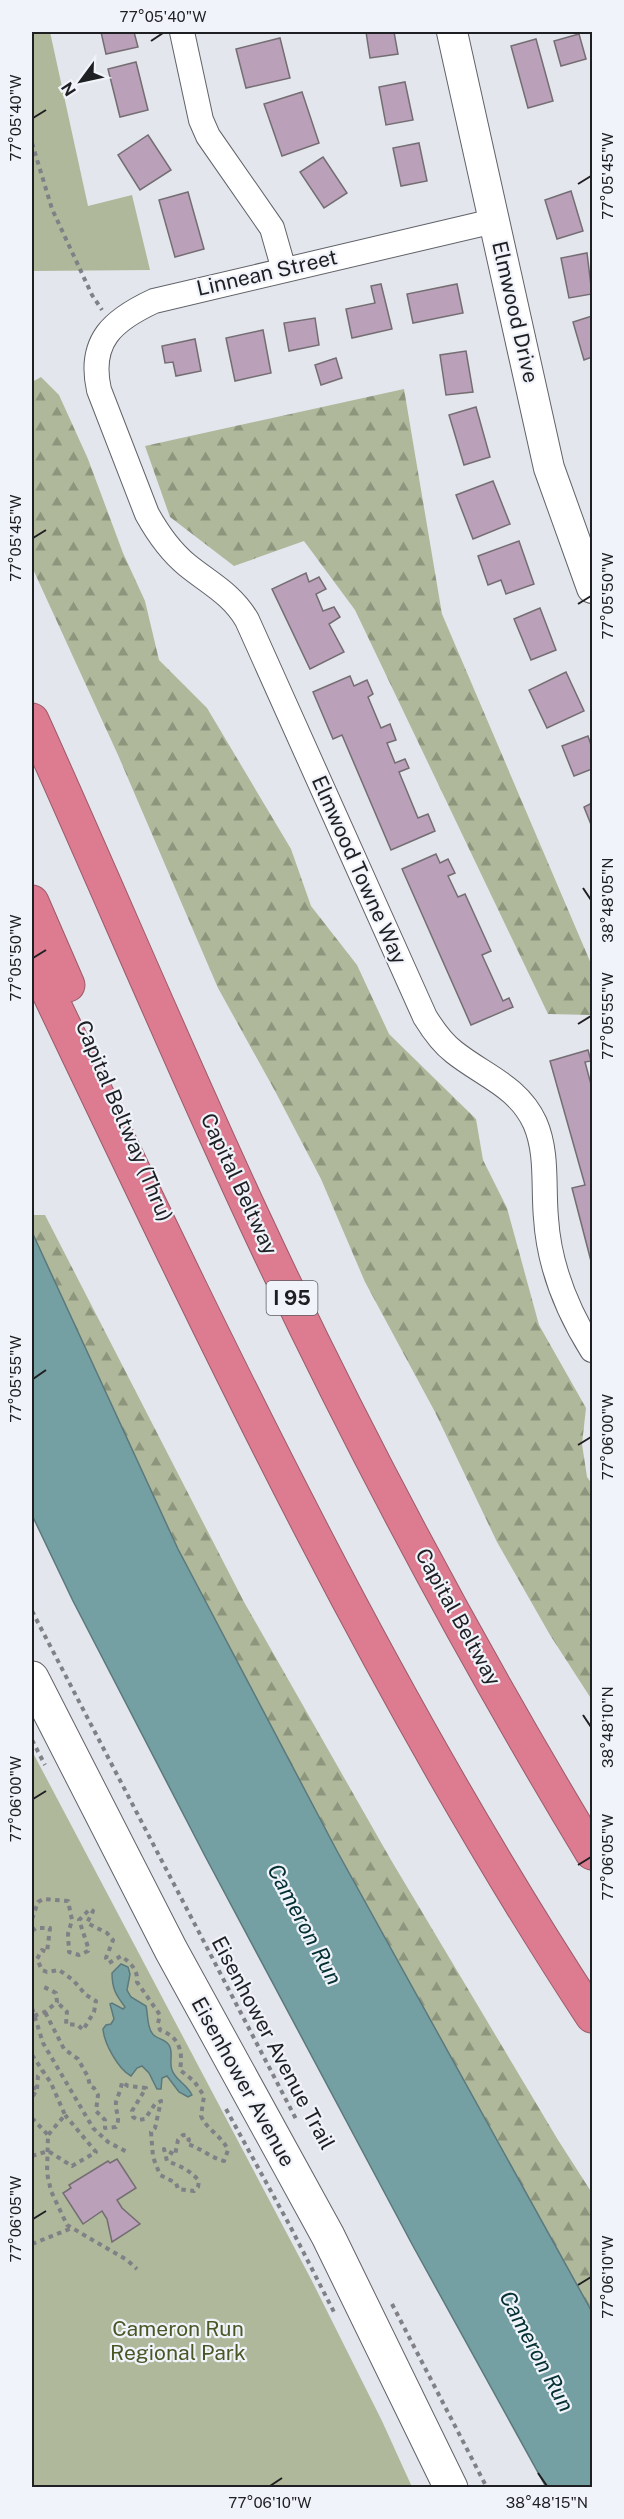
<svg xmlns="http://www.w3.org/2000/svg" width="624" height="2519" font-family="'Public Sans',sans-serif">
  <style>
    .forest { fill: url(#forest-firs) }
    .park { fill: #afb89a }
    .water { fill: #75a0a3; stroke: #5b797c; stroke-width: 1.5 }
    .building { fill: #baa0b9; stroke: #746e73; stroke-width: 1.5 }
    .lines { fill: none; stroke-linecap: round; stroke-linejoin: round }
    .minor-casing { stroke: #616369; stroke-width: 26 }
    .tertiary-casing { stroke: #616369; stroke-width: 32 }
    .secondary-casing { stroke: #616369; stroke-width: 35 }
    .motorway-casing { stroke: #9a5b6a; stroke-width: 35 }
    .path { stroke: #7f8186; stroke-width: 4; stroke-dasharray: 4.5 4.5; stroke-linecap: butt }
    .minor { stroke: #fff; stroke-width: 24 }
    .tertiary { stroke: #fff; stroke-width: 30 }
    .secondary { stroke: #fff; stroke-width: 33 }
    .motorway { stroke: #dd7b91; stroke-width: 33 }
    .ticks { fill: none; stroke: #1e1f22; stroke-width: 2 }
    .labels { text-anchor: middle; stroke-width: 4.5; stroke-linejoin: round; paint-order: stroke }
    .shield { fill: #f0f3fa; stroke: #5d5f63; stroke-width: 1.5 }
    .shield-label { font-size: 20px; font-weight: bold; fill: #1e1f22 }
    .street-label { font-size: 21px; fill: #1e1f22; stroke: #f0f3fa }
    .park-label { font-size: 21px; fill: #4a5725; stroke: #f0f3fa }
    .water-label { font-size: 22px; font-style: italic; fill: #043033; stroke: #f0f3fa }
    .neatline { fill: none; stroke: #1e1f22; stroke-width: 2 }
    .ticks-label { font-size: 15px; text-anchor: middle; fill: #1e1f22 }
  </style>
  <defs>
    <pattern id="forest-firs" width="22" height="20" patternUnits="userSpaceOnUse" patternTransform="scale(1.5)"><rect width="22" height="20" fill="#afb89a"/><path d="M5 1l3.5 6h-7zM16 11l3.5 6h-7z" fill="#8e957d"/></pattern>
  </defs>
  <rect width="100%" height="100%" fill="#e3e6ed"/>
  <g class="forest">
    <polygon points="41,377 59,395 88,459 123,553 145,601 159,660 207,708 291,849 311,906 357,965 389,1034 476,1119 483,1160 507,1208 539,1325 586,1408 582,1444 587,1477 592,1484 592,1700 550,1635 497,1542 435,1412 365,1282 321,1179 275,1091 218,988 118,755 32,567 32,382"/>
    <polygon points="404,389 442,614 592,966 592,1015 548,1014 355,610 304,541 234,566 170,517 145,446"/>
    <polygon points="32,1215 45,1215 244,1602 391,1860 558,2140 592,2193 592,2312 337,1851 178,1549 32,1232"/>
  </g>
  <g class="park">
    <polygon points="32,32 50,32 88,206 132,195 150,270 32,271"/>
    <polygon points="32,1751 312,2281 382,2421 412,2487 32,2487"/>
  </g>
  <g class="water">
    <polygon points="32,1232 178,1549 337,1851 592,2312 592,2487 546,2487 413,2246 205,1856 73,1601 32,1515"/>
    <path d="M121 1964 128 1967 130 1974 127 1990 131 1997 146 2006C148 2014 147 2027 152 2033 156 2040 167 2038 170 2047 173 2054 169 2063 172 2070 175 2080 187 2084 192 2095L188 2097 179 2092 167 2076 162 2078 161 2089H157L149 2073 142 2066 137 2068 131 2076C118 2069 104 2043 103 2029L106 2025 111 2024 114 2019 110 2004 112 2003 123 2009 125 2007C116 1995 112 1989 112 1973Z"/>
  </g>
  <g class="building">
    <polygon points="101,32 134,32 138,47 106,54"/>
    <polygon points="366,32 394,32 398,54 370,58"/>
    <polygon points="579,34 586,59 561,66 554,41"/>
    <polygon points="280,38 290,78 246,88 236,49"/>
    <polygon points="536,39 553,101 528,108 511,46"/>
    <polygon points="136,62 148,110 120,117 108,69"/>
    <polygon points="405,82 413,120 386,125 379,87"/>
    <polygon points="302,92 319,143 282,156 264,104"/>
    <polygon points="148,135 171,170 140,190 118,155"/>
    <polygon points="419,143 427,181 401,186 393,148"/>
    <polygon points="323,157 347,193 324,208 300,172"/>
    <polygon points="571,191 583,231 557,239 545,200"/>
    <polygon points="188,192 204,249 175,257 159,200"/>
    <polygon points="587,253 592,294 569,298 561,258"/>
    <polygon points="381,284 392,329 352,338 346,309 375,303 371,286"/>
    <polygon points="457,284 463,313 413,323 407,294"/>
    <polygon points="592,316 592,357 584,360 573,322"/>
    <polygon points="315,318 319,345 289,351 284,323"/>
    <polygon points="263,330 271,373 235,381 226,338"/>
    <polygon points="195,339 201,371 176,376 173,362 165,363 162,346"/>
    <polygon points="466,351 473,392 446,395 440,355"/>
    <polygon points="336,358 342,378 321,385 315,365"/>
    <polygon points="476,407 490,457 464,465 449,415"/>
    <polygon points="493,481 510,524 473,539 456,495"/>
    <polygon points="519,541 534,584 506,594 501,580 488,585 478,556"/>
    <polygon points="306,573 309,582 319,577 326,589 316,594 323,611 334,607 340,617 329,624 344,652 310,669 272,589"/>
    <polygon points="540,608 556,650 531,660 514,619"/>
    <polygon points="566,672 584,711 547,728 529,690"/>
    <polygon points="350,676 354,686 367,680 373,694 368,697 381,728 390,724 396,740 387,743 395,763 405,759 409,768 399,772 418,818 428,814 435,831 391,850 342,735 333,739 313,692"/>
    <polygon points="588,736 592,748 592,769 574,776 562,746"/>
    <polygon points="592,803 592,827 584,807"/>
    <polygon points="436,854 440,863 448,859 455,873 448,876 458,897 465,894 491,951 482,955 503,1001 509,998 513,1007 471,1025 402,869"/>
    <polygon points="588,1050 591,1061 585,1062 592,1088 592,1265 572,1188 585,1185 550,1061"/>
    <polygon points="117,2159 136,2188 117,2200 122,2208 140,2224 112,2242 107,2219 102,2211 83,2224 63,2193 71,2188 69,2185 108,2161 110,2163"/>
  </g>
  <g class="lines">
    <g class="minor-casing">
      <g id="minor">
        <polyline points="182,32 201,120 208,136 272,228 284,270"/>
        <path d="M494 221 154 301C113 320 88 341 99 390L147 514C157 532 170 551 187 565 209 583 232 594 247 620L425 1017C433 1030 442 1043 454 1052 484 1076 518 1086 535 1123 548 1153 543 1187 546 1218 549 1266 567 1310 592 1350"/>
      </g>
    </g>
    <g class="tertiary-casing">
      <polyline id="tertiary" points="452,32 549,468 592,588"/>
    </g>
    <g class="secondary-casing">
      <polyline id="secondary" points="32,1678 171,1950 328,2236 451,2488"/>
    </g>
    <g class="motorway-casing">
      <g id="motorway">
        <path d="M32 720C107 886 177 1054 254 1219 355 1436 469 1649 592 1853"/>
        <polyline points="32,902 68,985"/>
        <path d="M32 958C204 1318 373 1682 592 2016"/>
      </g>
    </g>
    <g class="path">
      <polyline points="32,143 52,209 92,295 102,310"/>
      <polyline points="32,1611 296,2119"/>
      <polyline points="32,1740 45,1765"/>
      <path d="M32 1919 38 1902 43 1899 68 1901 72 1920 68 1934 69 1952 79 1955 88 1951V1947L79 1920 90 1909 93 1911 87 1923 107 1933 113 1940 106 1958 109 1963 121 1956C131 1963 138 1970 137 1982L160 2015 158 2023 160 2030C180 2037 183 2052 180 2070L194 2081 204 2096 201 2116C207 2130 222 2136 228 2150L224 2161C209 2157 201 2148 187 2144L189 2140 187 2135H183L178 2140 175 2155 164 2149 167 2161C180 2166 190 2170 199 2181L198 2187 194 2191 178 2189 176 2183 160 2175 153 2157 151 2132 155 2128 161 2101 155 2104 145 2119 138 2120 133 2117 132 2111 146 2088 128 2086 122 2082C121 2089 118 2096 116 2102 115 2112 121 2118 116 2127L105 2128V2120L96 2111 98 2095 94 2088 90 2086 88 2077 78 2059 64 2049 45 2012"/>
      <polyline points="32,1931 36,1928 50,1928 47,1952 42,1950 37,1959 42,1970 47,1972 59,1970 73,1980 86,1995 96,2001 94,2012 83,2030 78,2025 66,2024 67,2012 57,2002"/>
      <polyline points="32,2008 43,2043 93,2128 108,2142 129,2153"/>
      <polyline points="34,2016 45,2012 57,2002 56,1993 44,1987"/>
      <polyline points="32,2055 51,2083 65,2115 48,2135"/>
      <polyline points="32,2087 37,2089 32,2098"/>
      <polyline points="37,2089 38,2076 43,2071"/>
      <polyline points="226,2109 290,2226 335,2314"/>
      <polyline points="32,2118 48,2135 47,2173 51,2191 67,2225 127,2260 137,2269"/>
      <polyline points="32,2156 48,2151 72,2166 96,2152 65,2115"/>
      <polyline points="32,2244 72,2228"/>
      <polyline points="392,2304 487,2488"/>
    </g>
    <use href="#minor" class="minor"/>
    <use href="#tertiary" class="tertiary"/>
    <use href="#secondary" class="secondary"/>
    <use href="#motorway" class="motorway"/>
  </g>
  <path class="ticks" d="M151 41 163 33M33 118 46 110M578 184 591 176M33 538 46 530M578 604 591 596M583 888 591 900M33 958 46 950M578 1024 591 1016M33 1379 46 1370M578 1445 591 1437M583 1715 591 1727M33 1799 46 1791M578 1865 591 1857M33 2219 46 2211M578 2285 591 2277M538 2473 547 2486M270 2486 282 2478"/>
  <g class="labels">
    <rect class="shield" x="266.5" y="1281" width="51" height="34" rx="4.5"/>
    <g class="shield-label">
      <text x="292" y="1305">I 95</text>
    </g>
    <g class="street-label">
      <text transform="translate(267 273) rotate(-13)" y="7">Linnean Street</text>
      <text transform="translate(515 312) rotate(77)" y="7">Elmwood Drive</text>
      <text transform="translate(359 870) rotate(66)" y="7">Elmwood Towne Way</text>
      <text transform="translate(124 1121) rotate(67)" y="7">Capital Beltway (Thru)</text>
      <text transform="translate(239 1184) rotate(65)" y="7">Capital Beltway</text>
      <text transform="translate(458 1617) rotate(61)" y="7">Capital Beltway</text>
      <text transform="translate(273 2043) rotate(62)" y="7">Eisenhower Avenue Trail</text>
      <text transform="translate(243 2082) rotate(61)" y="7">Eisenhower Avenue</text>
    </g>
    <g class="park-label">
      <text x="178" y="2336">Cameron Run<tspan x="178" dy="24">Regional Park</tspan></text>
    </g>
    <g class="water-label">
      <text transform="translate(305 1924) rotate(62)" y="8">Cameron Run</text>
      <text transform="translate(537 2351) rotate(62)" y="8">Cameron Run</text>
    </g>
  </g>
  <rect width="624" height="2519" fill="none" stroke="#f0f3fa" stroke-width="66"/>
  <g transform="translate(81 81) rotate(237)" stroke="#f0f3fa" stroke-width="4.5" paint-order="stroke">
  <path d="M0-4.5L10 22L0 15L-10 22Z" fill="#1e1f22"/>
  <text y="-9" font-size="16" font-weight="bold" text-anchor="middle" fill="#1e1f22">N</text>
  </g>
  <rect x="33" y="33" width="558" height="2453" class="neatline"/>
  <g class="ticks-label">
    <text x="163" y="22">77°05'40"W</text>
    <text transform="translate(16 118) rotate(-90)" y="5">77°05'40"W</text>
    <text transform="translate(608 176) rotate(-90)" y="5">77°05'45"W</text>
    <text transform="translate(16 538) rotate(-90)" y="5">77°05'45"W</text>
    <text transform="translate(608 596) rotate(-90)" y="5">77°05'50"W</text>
    <text transform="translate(608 900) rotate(-90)" y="5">38°48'05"N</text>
    <text transform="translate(16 958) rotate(-90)" y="5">77°05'50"W</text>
    <text transform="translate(608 1016) rotate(-90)" y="5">77°05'55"W</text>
    <text transform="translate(16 1379) rotate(-90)" y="5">77°05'55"W</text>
    <text transform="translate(608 1437) rotate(-90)" y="5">77°06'00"W</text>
    <text transform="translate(608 1727) rotate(-90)" y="5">38°48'10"N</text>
    <text transform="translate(16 1799) rotate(-90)" y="5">77°06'00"W</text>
    <text transform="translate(608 1857) rotate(-90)" y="5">77°06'05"W</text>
    <text transform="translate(16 2219) rotate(-90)" y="5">77°06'05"W</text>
    <text transform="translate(608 2277) rotate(-90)" y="5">77°06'10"W</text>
    <text x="270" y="2508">77°06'10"W</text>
    <text x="547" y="2508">38°48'15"N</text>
  </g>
</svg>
